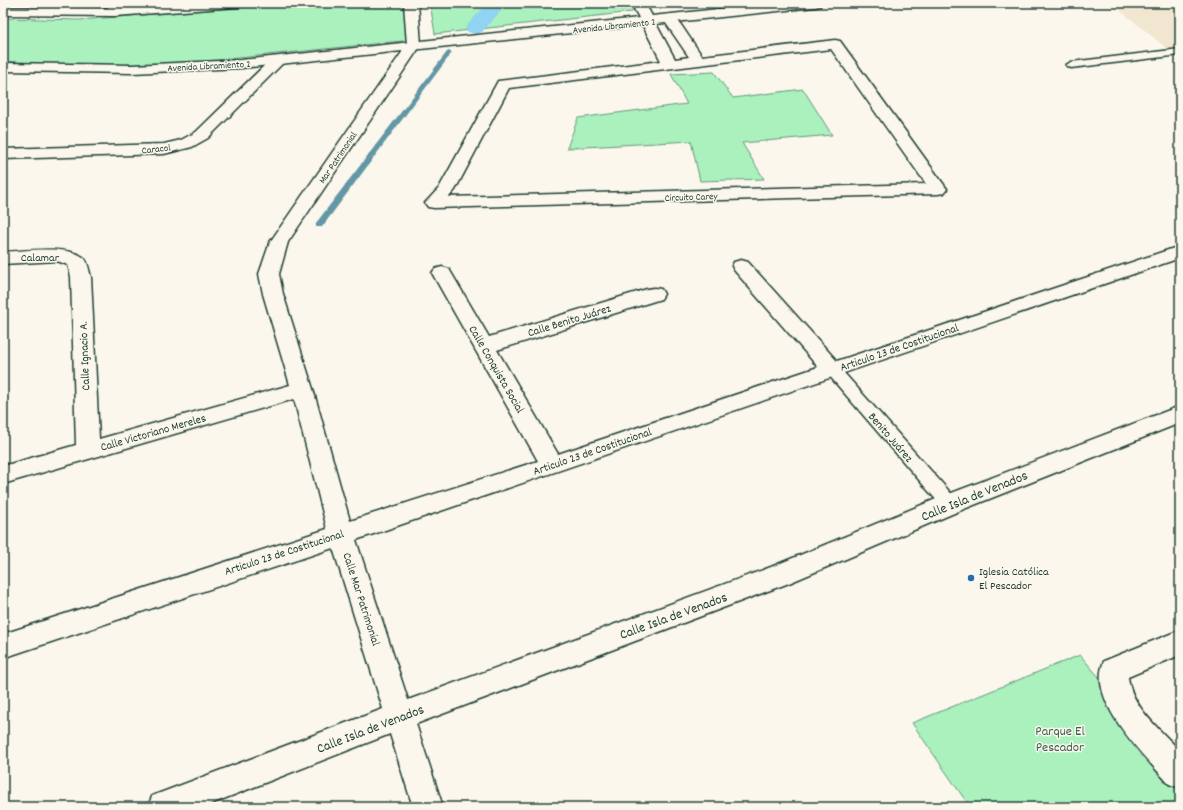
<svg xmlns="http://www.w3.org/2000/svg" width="1183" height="810" font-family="Dekko,sans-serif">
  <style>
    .built { fill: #f1e6d0 }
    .green { fill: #aaf1be; stroke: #649779 }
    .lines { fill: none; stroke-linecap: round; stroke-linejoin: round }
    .stream { fill: #6397a6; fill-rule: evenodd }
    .canal { fill: #90d3f2; fill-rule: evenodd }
    .lane-casing { stroke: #1f3d34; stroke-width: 3 }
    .street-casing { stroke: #1f3d34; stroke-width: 3 }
    .primary-casing { stroke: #1f3d34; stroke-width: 3 }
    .lane { fill: #fbf7ec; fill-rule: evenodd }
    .street { fill: #fbf7ec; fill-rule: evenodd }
    .primary { fill: #fbf7ec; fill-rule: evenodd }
    .poi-dot { fill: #1f6fb2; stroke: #fbf7ec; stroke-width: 1.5 }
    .labels { text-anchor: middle; stroke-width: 3; stroke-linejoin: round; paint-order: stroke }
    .far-street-label { font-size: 10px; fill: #1f3d34; stroke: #fbf7ec }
    .street-label { font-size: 12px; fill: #1f3d34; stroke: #fbf7ec }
    .poi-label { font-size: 12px; fill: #1f3d34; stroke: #fbf7ec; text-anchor: start }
    .near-street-label { font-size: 14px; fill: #1f3d34; stroke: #fbf7ec }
    .near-park-label { font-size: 14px; fill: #3b6150; stroke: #fbf7ec }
  </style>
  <rect width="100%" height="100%" fill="#fbf7ec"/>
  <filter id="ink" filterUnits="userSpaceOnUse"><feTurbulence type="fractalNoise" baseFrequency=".025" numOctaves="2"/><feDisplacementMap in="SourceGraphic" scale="8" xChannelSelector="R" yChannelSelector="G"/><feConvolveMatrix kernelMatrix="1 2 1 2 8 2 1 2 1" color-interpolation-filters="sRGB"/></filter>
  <g filter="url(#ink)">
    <polygon class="built" points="1111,3 1180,3 1180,59"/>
    <g class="green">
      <polygon points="294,3 407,3 411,40 190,63 60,66 3,61 3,18 79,20"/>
      <polygon points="430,3 636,3 641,11 435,34"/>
      <polygon points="660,3 718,3 663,8"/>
      <polygon points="714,72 733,98 803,89 832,135 742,143 764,179 700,181 691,141 567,148 578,118 687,104 671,74"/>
      <polygon points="1080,655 1180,771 1180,807 970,807 912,723"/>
    </g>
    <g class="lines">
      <polygon class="stream" points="449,51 452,53 451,54 322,227 316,227 316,223 447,52"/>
      <polygon class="canal" points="487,3 508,3 482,32 475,34 468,32 465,28"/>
      <g class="lane-casing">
        <g id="lane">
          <polygon points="1180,49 1180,55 1071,68 1066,65 1071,62"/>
          <polygon points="832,364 837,365 956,499 959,504 956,509 950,511 944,509 827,373 824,369 827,365"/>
        </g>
      </g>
      <g class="street-casing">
        <g id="street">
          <polygon points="107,3 121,3 122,12 120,15 110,15"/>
          <path d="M404 3H418L421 45 288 242 279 274 283 294 313 389 350 521 538 461 432 273 435 269 442 267 449 269 489 337 647 289 654 288 661 289 664 294 661 299 497 350 558 454 818 367 734 270 732 266 734 262 741 260 748 262 837 361 1180 246V258L356 540 408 700 771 567 941 497 1180 406V423L959 511 789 583 416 724 443 807H413L390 734 203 807H148L152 796 383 709 333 548 3 658V634L327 529 294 399 3 484V466L76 445 71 277 68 265 57 261 3 264V252C24 251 66 245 83 257 88 260 89 271 91 277L99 439 290 385 263 294 259 274 270 242 407 45Z"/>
          <path d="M670 15 675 16 702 56 835 40 840 41 947 189 944 193 938 194 434 208 428 207 425 203 439 188 498 81 661 61 641 22 643 19H653L655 22 675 59 689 57 663 19 665 16ZM831 49 926 184 449 197 455 190 509 88Z"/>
          <polygon points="277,57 282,58 284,61 282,64 208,138 192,147 164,154 3,159 3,149 164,144 181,140 196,132 272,58"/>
          <path d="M1180 630V655L1128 677C1131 707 1161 730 1180 751V788L1169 784C1145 756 1086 701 1104 661Z"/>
        </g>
      </g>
      <g class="primary-casing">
        <g id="primary">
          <polygon points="183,3 244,3 242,6 237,7 115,16 3,15 3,7 115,8"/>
          <polygon points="631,3 645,3 652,16 777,3 822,3 820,6 815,7 241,68 132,73 3,71 3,63 132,65 241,60 639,18"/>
        </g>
      </g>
      <use href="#lane" class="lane"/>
      <use href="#street" class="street"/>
      <use href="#primary" class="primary"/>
    </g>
  </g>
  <circle class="poi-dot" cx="971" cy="578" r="4"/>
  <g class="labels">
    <g class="far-street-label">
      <text transform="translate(614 25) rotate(-6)" y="4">Avenida Libramiento 2</text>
      <text transform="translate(209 65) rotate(-3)" y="4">Avenida Libramiento 2</text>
      <text transform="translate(156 148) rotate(-6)" y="4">Caracol</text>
      <text transform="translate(337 157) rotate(-56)" y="4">Mar Patrimonial</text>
      <text transform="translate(691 196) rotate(-2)" y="4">Circuito Carey</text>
    </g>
    <g class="street-label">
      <text x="40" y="261">Calamar</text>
      <text transform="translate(569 320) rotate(-17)" y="4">Calle Benito Juárez</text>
      <text transform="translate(899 347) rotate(-19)" y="4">Articulo 23 de Costitucional</text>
      <text transform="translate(84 356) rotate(-92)" y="4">Calle Ignacio A.</text>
      <text transform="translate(497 369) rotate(60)" y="4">Calle Conquista Social</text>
      <text transform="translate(153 432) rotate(-16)" y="4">Calle Victoriano Mereles</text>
      <text transform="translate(891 437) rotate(49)" y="4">Benito Juárez</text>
      <text transform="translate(592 451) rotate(-19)" y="4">Articulo 23 de Costitucional</text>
      <text transform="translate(284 552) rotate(-18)" y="4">Articulo 23 de Costitucional</text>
      <text transform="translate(362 599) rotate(72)" y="4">Calle Mar Patrimonial</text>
    </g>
    <g class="poi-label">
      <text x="979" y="575">Iglesia Católica<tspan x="979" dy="14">El Pescador</tspan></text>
    </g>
    <g class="near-street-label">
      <text transform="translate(974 495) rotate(-22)" y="5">Calle Isla de Venados</text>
      <text transform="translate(673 615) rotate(-20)" y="5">Calle Isla de Venados</text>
      <text transform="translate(370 728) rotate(-21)" y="5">Calle Isla de Venados</text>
    </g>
    <g class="near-park-label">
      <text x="1060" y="735">Parque El<tspan x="1060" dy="16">Pescador</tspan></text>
    </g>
  </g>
  <rect width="1183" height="810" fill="none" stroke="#fbf7ec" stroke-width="16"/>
  <rect x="8" y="8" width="1167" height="794" fill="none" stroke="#1f3d34" stroke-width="1.5" filter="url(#ink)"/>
</svg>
